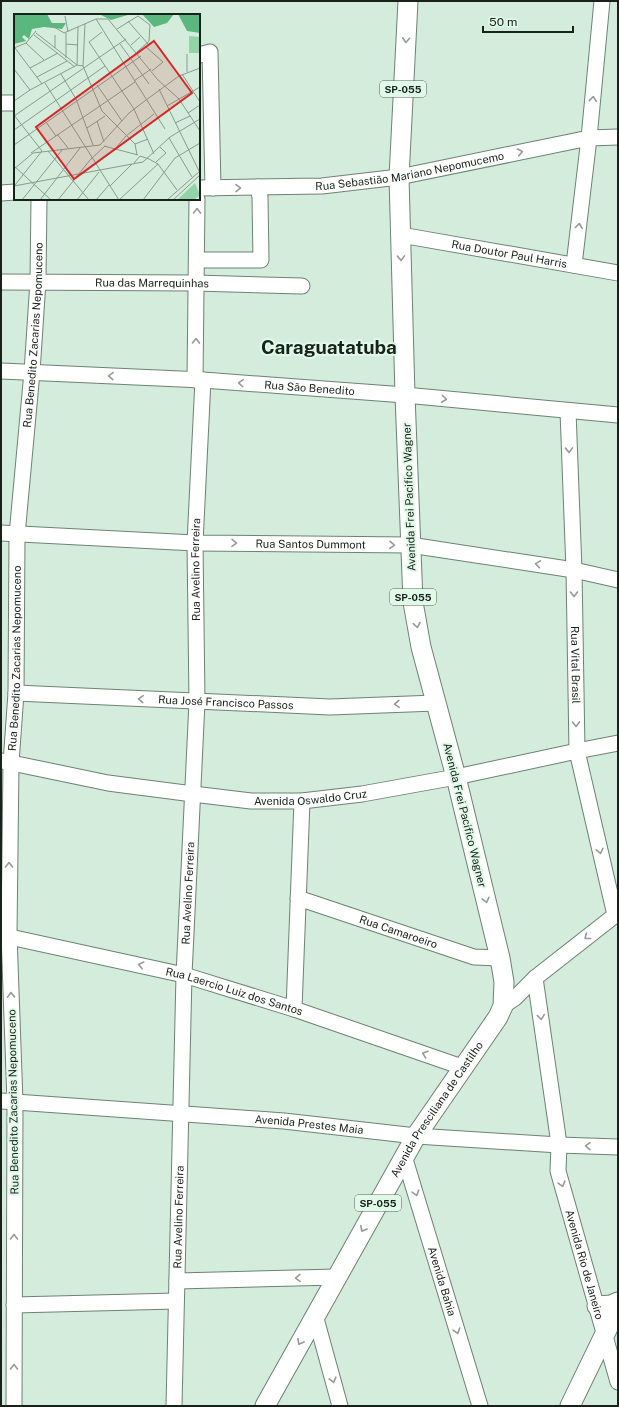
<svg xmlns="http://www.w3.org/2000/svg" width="619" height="1407" font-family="'Public Sans',sans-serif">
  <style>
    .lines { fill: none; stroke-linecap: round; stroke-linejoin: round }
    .minor-casing { stroke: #6d8273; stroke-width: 17 }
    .major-casing { stroke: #6d8273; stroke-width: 21 }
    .minor { stroke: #fff; stroke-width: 15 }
    .major { stroke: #fff; stroke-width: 19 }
    .oneway { stroke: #979b98 }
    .labels { text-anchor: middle; stroke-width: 4; stroke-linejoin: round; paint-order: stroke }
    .shield { fill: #e1fae8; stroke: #546258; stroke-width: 1 }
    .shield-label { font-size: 10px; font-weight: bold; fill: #18211a }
    .street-label { font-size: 11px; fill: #18211a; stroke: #e1fae8 }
    .town-label { font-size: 19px; font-weight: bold; fill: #18211a; stroke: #e1fae8 }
    .inset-road { fill: none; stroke: #899b8e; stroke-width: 1 }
    .view { fill: #d62828; fill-opacity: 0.15; stroke: #d62828; stroke-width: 2 }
    .inset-edge { fill: none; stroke: #18211a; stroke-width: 2 }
  </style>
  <rect width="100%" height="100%" fill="#d4ecdb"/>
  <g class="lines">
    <g class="minor-casing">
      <g id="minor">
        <polyline points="199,55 210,52 213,188"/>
        <polyline points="1,103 15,103"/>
        <path id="s1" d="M199 188 322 186 399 177 589 138 618 137"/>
        <polyline points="1,193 15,192"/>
        <path id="s2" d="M401 235 618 273"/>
        <polyline points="205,260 261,260 260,197 258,187"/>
        <polyline points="574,265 589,138 602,1"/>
        <path id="s3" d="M1 282 196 283 302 286"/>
        <path id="s4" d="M1 371 203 380 405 395 618 415"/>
        <polyline points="195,380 197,199"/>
        <path id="s5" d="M568 411 574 570 577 751 615 915"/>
        <path id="s6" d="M1 533 195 543 410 545 574 570 618 580"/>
        <path id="s7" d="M16 693 330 707 436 703"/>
        <path id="s8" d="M2 761 108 783 193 794 251 801H302L362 794 456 777 577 751 618 743"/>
        <path id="s9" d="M298 898 474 957 500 958"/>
        <path id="s10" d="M1 935 184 975 294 1009 462 1067"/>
        <path id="s11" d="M535 978 557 1130 559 1145 558 1171 618 1382"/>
        <polyline points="503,1006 515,998 535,978 618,913"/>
        <polyline points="294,1009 302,801"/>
        <path id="s12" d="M1 1101 284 1121 416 1136 559 1145 618 1147"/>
        <path id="s13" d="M404 1156 480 1406"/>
        <polyline points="177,1281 337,1277"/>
        <polyline points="14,1305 176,1301"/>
        <polyline points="315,1315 340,1406"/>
        <path id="s14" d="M14 1406 15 1102 9 935 11 763 16 693 17 535 32 372 38 281 39 199"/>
        <path id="s15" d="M174 1406 184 975 197 702 195 543 203 380"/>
      </g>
    </g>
    <g class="major-casing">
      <g id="major">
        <polyline points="597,1306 611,1305 618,1302"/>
        <path id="s16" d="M265 1406 416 1136 498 1017 503 1006 504 982 500 958 456 777 421 647 413 602 405 395 399 177 408 1"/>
        <polyline points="570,1406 618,1307"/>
      </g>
    </g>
    <use href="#minor" class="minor"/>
    <use href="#major" class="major"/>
  </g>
  <defs><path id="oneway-chevron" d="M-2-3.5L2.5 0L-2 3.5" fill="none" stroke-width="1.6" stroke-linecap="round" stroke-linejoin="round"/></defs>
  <g class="oneway">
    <use href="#oneway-chevron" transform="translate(406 40) rotate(93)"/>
    <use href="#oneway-chevron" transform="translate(593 99) rotate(-84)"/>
    <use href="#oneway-chevron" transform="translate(520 152) rotate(-12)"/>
    <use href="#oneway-chevron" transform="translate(238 188) rotate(-1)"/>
    <use href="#oneway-chevron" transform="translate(197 211) rotate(-89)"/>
    <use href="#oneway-chevron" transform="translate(579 226) rotate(-83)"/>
    <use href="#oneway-chevron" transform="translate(401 258) rotate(88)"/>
    <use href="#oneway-chevron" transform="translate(196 341) rotate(-89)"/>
    <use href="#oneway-chevron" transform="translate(111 376) rotate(-177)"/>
    <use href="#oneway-chevron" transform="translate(241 383) rotate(-176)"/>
    <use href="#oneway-chevron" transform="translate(444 399) rotate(6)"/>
    <use href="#oneway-chevron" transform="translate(569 450) rotate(88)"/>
    <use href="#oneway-chevron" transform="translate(234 543) rotate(1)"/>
    <use href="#oneway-chevron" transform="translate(392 545) rotate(1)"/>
    <use href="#oneway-chevron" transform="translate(538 564) rotate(-171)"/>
    <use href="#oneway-chevron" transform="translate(574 594) rotate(89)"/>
    <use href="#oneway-chevron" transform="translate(417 625) rotate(81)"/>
    <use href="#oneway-chevron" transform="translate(141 699) rotate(-177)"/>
    <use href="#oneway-chevron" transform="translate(397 704) rotate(177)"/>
    <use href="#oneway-chevron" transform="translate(576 724) rotate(89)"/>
    <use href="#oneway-chevron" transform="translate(600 851) rotate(77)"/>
    <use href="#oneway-chevron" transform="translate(9 865) rotate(-89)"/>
    <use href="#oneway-chevron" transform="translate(486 900) rotate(76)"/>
    <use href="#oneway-chevron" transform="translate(587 937) rotate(142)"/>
    <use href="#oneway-chevron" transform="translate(141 965) rotate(-167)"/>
    <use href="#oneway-chevron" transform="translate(11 995) rotate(-92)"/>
    <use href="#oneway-chevron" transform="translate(541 1017) rotate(82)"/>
    <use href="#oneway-chevron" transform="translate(425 1054) rotate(-161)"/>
    <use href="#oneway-chevron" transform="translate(588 1146) rotate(-178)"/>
    <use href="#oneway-chevron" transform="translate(562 1184) rotate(74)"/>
    <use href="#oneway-chevron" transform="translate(416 1193) rotate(73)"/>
    <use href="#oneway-chevron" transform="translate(363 1229) rotate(119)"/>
    <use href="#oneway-chevron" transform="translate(14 1237) rotate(-90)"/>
    <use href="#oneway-chevron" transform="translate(298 1278) rotate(179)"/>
    <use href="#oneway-chevron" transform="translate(457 1331) rotate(73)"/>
    <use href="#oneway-chevron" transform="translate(300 1342) rotate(119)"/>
    <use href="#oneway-chevron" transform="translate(14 1367) rotate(-90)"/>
    <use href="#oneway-chevron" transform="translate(333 1380) rotate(75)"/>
  </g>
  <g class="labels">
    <g class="shield">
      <rect x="380" y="81" width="46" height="16" rx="3"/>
      <rect x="390" y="589" width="46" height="16" rx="3"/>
      <rect x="355" y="1195" width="46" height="16" rx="3"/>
    </g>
    <g class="shield-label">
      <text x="403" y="93">SP-055</text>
      <text x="413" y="601">SP-055</text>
      <text x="378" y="1207">SP-055</text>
    </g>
    <g class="street-label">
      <text dy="4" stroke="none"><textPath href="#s1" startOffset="212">Rua Sebastião Mariano Nepomucemo</textPath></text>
      <text dy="4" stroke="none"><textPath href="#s2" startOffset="110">Rua Doutor Paul Harris</textPath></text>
      <text dy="4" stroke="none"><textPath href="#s3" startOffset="151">Rua das Marrequinhas</textPath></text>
      <text dy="4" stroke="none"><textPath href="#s14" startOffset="1072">Rua Benedito Zacarias Nepomuceno</textPath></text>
      <text dy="4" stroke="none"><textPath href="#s4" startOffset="309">Rua São Benedito</textPath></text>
      <text transform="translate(409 497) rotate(-92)" y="4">Avenida Frei Pacifico Wagner</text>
      <text dy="4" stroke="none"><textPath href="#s6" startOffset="310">Rua Santos Dummont</textPath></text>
      <text dy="4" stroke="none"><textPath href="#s15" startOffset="837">Rua Avelino Ferreira</textPath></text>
      <text dy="4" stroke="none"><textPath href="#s14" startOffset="748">Rua Benedito Zacarias Nepomuceno</textPath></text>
      <text dy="4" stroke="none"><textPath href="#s5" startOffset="254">Rua Vital Brasil</textPath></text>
      <text dy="4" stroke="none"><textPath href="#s7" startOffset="210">Rua José Francisco Passos</textPath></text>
      <text dy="4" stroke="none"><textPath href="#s8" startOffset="312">Avenida Oswaldo Cruz</textPath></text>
      <text transform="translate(465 815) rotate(76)" y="4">Avenida Frei Pacifico Wagner</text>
      <text dy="4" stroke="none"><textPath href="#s15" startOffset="513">Rua Avelino Ferreira</textPath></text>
      <text dy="4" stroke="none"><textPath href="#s9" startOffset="106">Rua Camaroeiro</textPath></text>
      <text dy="4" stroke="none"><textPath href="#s10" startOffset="240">Rua Laercio Luiz dos Santos</textPath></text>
      <text transform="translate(13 1102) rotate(-91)" y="4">Rua Benedito Zacarias Nepomuceno</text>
      <text dy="4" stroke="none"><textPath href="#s16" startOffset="343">Avenida Presciliana de Castilho</textPath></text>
      <text dy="4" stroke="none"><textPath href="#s12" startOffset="309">Avenida Prestes Maia</textPath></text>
      <text dy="4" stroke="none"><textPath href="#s15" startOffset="189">Rua Avelino Ferreira</textPath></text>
      <text dy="4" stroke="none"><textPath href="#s11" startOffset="292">Avenida Rio de Janeiro</textPath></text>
      <text dy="4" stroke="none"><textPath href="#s13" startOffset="131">Avenida Bahia</textPath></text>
    </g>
    <g class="town-label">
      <text x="329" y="354">Caraguatatuba</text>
    </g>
  </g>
  <g transform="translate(14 14)">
    <rect width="186" height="186" fill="#d4ecdb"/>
    <path d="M175 22 186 23V39H175ZM181 169 186 181 180 186H163Z" fill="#92d3a7"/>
    <path d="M0 0H33L38 9H52L48 15 30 13 18 15 15 25 10 21 8 23 12 27 0 30ZM85 0H117L97 6ZM128 0H160L153 9 140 13ZM164 0H186V19L173 17Z" fill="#5ab77d"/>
    <path class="inset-road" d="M51 2 54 18M82 5 151 115M114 7 134 30M32 8 50 19 82 5H94L144 66 165 85 186 117M103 15 124 2 136 11 135 27 123 38M88 18 75 28 120 95 140 140M22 19 63 51M52 19V44M20 21 61 53M12 29 30 46M52 30 64 31M106 30 135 70M117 31 126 23M131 32 149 48 138 57M0 34 12 29 22 17M1 34 28 70M41 34V21M63 51 69 52 88 97 121 130 123 141M63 51 64 13M69 52 71 10M16 54 44 39M0 55 16 76M173 58V40M47 60 62 85 79 131M168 60 186 88M23 63 53 47M120 67 137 55M31 69 105 186M83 71 108 107M145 75 185 157M0 87 16 76 63 51M153 92 186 73M174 99 186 91M0 101 28 137 1 171M0 102 112 25M83 107 90 128M32 108 42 122M161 109 176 102M73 114 91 102M0 116 91 52M43 120 54 134M155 124 178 163M121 130 134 125M0 131 127 42M90 132 124 141M101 135 112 122 140 100M34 137 75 186M17 139 121 68M135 145 144 150 163 176M142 148 152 139 146 133M120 149 126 142 135 145M0 152 37 186M0 155 19 139 86 131 115 99 132 86 165 62 186 54M0 172 129 148 156 123 186 105M96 172 118 150M8 186 48 136M26 186 66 134M44 186 76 146 91 132M63 186 85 158M82 186 95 171M105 186 144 150M129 186 161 144 186 129M153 186 186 157M159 186 186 161"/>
    <path class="view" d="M140 27 178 79 60 165 22 113Z"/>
    <rect width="186" height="186" class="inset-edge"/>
  </g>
  <rect width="619" height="1407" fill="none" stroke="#18211a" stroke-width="4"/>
  <path d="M483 26v6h90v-6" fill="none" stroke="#18211a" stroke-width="2"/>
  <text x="489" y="26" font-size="12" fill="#18211a" stroke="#e1fae8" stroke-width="3" paint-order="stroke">50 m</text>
</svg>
